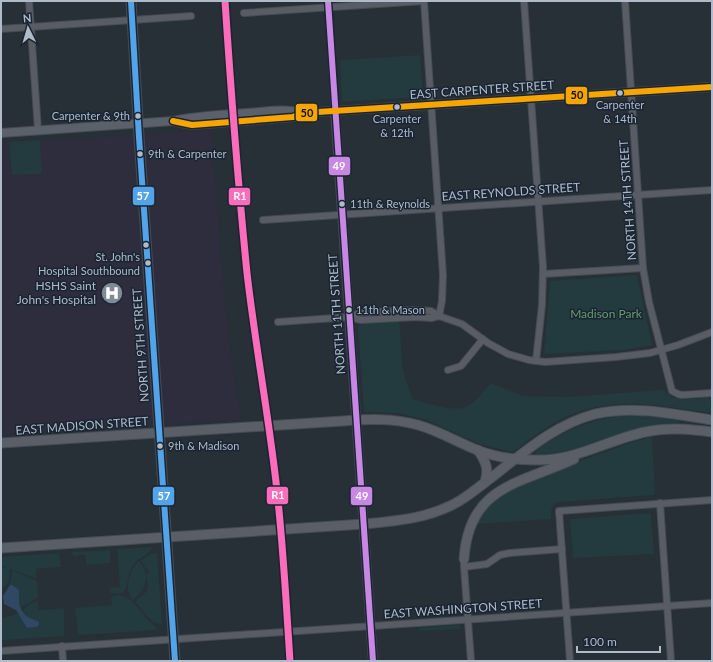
<svg xmlns="http://www.w3.org/2000/svg" width="713" height="662" font-family="Lato,sans-serif">
  <style>
    .medical { fill: #2e2d3d }
    .green { fill: #233b3e }
    .water { fill: #314863 }
    .lines { fill: none; stroke-linecap: round; stroke-linejoin: round }
    .street-casing { stroke: #464b52; stroke-width: 8 }
    .secondary-casing { stroke: #464b52; stroke-width: 10 }
    .primary-casing { stroke: #444b54; stroke-width: 11 }
    .street { stroke: #585d65; stroke-width: 6 }
    .secondary { stroke: #5b616a; stroke-width: 8 }
    .primary { stroke: #5a5f67; stroke-width: 9 }
    .bus-1-casing { stroke: #1a2533; stroke-width: 9 }
    .bus-2-casing { stroke: #1a2533; stroke-width: 9 }
    .bus-3-casing { stroke: #1a2533; stroke-width: 9 }
    .bus-1 { stroke: #53a3e8; stroke-width: 6 }
    .bus-2 { stroke: #c787e3; stroke-width: 6 }
    .bus-3 { stroke: #f7a600; stroke-width: 6 }
    .rail-1-casing { stroke: #1a2533; stroke-width: 10 }
    .rail-1 { stroke: #fb6dba; stroke-width: 7 }
    .bus-dot { fill: #b0bbc9; stroke: #1a2533; stroke-width: 1.5 }
    .labels { text-anchor: middle; stroke-width: 3; stroke-linejoin: round; paint-order: stroke }
    .bus-label { font-size: 11px; fill: #b0bbc9; stroke: #1a2533; text-anchor: start }
    .street-label { font-size: 12px; fill: #b0bbc9; stroke: #1a2533 }
    .poi-label { font-size: 12px; fill: #b0bbc9; stroke: #1a2533; text-anchor: end }
    .park-label { font-size: 12px; fill: #659d6f; stroke: #1a2533 }
    .line-badge { stroke: #1a2533; stroke-width: 1.5 }
    .badge-label { font-size: 11px; text-anchor: middle; font-weight: bold; fill: #fff }
    .pale-badge-label { font-size: 11px; text-anchor: middle; font-weight: bold; fill: #111 }
  </style>
  <rect width="100%" height="100%" fill="#272f37"/>
  <polygon class="medical" points="211,130 227,326 241,420 168,424 168,422 1,434 1,143 9,142 11,172 15,175 39,174 42,172 40,141"/>
  <g class="green">
    <polygon points="420,55 423,97 356,101 342,101 340,60"/>
    <polygon points="39,140 40,141 42,172 39,174 12,175 9,142"/>
    <polygon points="637,275 652,345 623,350 544,354 550,281"/>
    <path d="M399 320 403 371 407 384 413 399C427 403 453 412 466 407 476 403 484 390 491 383L523 396 568 397 663 390C668 391 670 397 676 398 687 401 701 398 712 397V413C660 406 614 394 564 418 551 424 539 433 527 441 523 444 518 450 512 452L491 447 477 443 424 419 397 413 364 412 358 327 364 323Z"/>
    <path d="M628 415 644 416 679 420V423C664 424 650 425 636 429 615 434 553 463 535 453 539 447 546 443 552 440 576 425 600 418 628 415Z"/>
    <path d="M652 437 655 490 654 494 653 495 560 502C551 503 551 511 551 519L474 524 497 496 528 480 635 441Z"/>
    <polygon points="651,513 654,554 573,558 570,519"/>
    <path d="M152 547C150 555 139 557 134 564 123 577 134 598 110 593V588L120 587 117 549Z"/>
    <polygon points="110,550 110,563 86,565 85,555 73,556 72,552"/>
    <polygon points="59,553 61,567 36,569 36,577 35,578 1,566 1,557"/>
    <path d="M157 553 162 624C150 624 143 610 135 602L147 591 148 583 147 582V574L149 573 148 569H146L141 560 151 554Z"/>
    <path d="M139 561C151 574 146 590 133 600 123 589 129 570 139 561Z"/>
    <polygon points="1,567 10,569 9,581 1,590"/>
    <polygon points="12,570 37,581 38,598 21,607 20,608 18,600 19,590 12,585 9,585 11,580"/>
    <path d="M118 595C133 597 139 610 148 620 152 624 155 625 157 630L78 635 75 608 112 605 111 597Z"/>
    <polygon points="36,601 38,602 39,610 64,608 64,636 1,640 1,619 18,613 27,628 34,628 38,627 39,622 26,616 22,611 30,604"/>
    <polygon points="460,625 460,629 418,631 419,629 421,628"/>
  </g>
  <polygon class="water" points="10,585 12,585 19,590 19,604 22,611 26,616 39,622 39,625 37,627 27,628 16,610 4,604 3,596"/>
  <g class="lines">
    <g class="street-casing">
      <g id="street">
        <polyline points="29,1 38,130"/>
        <polyline points="328,1 335,111"/>
        <polyline points="424,1 443,275 442,301 439,316"/>
        <polyline points="524,1 543,267 542,305 536,361"/>
        <polyline points="625,1 643,268 649,302 672,391 678,394 682,395 712,393"/>
        <polyline points="244,13 424,1"/>
        <polyline points="1,29 191,16"/>
        <polyline points="263,220 712,190"/>
        <polyline points="543,274 643,268"/>
        <polyline points="349,317 360,313 412,310 431,311 439,316 462,324 488,343 508,354 529,360 545,362 616,357 650,353 678,345 712,332"/>
        <polyline points="278,322 349,317 361,320 416,317 431,318 439,316"/>
        <polyline points="448,370 461,366 483,339"/>
        <polyline points="660,503 671,661"/>
        <polyline points="464,559 464,567 471,661"/>
        <polyline points="464,567 487,564 500,555 510,553 562,549"/>
        <polyline points="62,646 63,661"/>
        <polyline points="1,651 712,603"/>
        <polyline points="570,661 559,511 712,500"/>
      </g>
    </g>
    <g class="secondary-casing">
      <g id="secondary">
        <polyline points="335,111 373,661"/>
        <polyline points="173,121 192,125 293,117 302,113 712,87"/>
        <path d="M1 133 173 121C197 116 222 115 247 113 265 112 285 108 302 113"/>
      </g>
    </g>
    <g class="primary-casing">
      <g id="primary">
        <polyline points="131,1 139,137 175,661"/>
        <path d="M1 443 343 421C368 419 393 418 418 425 439 431 457 442 477 450 495 457 515 460 534 460 574 462 607 440 645 432 668 427 690 429 712 432"/>
        <path d="M478 450C486 463 489 467 485 482"/>
        <path d="M1 548 364 524C395 521 424 519 452 505 465 499 476 489 487 481 521 455 553 425 595 414 634 405 673 414 712 420"/>
        <path d="M464 559C469 485 520 484 574 459"/>
      </g>
    </g>
    <use href="#street" class="street"/>
    <use href="#secondary" class="secondary"/>
    <use href="#primary" class="primary"/>
    <g class="bus-1-casing">
      <polyline id="bus-1" points="131,1 139,137 175,661"/>
    </g>
    <g class="bus-2-casing">
      <polyline id="bus-2" points="328,1 373,661"/>
    </g>
    <g class="bus-3-casing">
      <polyline id="bus-3" points="173,121 192,125 293,117 302,113 712,87"/>
    </g>
    <use href="#bus-1" class="bus-1"/>
    <use href="#bus-2" class="bus-2"/>
    <use href="#bus-3" class="bus-3"/>
    <g class="rail-1-casing">
      <path id="rail-1" d="M225 1C231 92 238 183 247 273 255 343 268 412 276 482 283 541 286 601 290 661"/>
    </g>
    <use href="#rail-1" class="rail-1"/>
  </g>
  <defs>
    <g id="hospital-disc" transform="scale(1.15)"><circle r="9.5" fill="#808a96" stroke="#1a2533"/><path d="M-5-5h3v3.5h4V-5h3V5h-3V1.5h-4V5h-3Z" fill="#fff"/></g>
  </defs>
  <g fill-rule="evenodd">
    <use href="#hospital-disc" x="112" y="293"/>
  </g>
  <g class="bus-dot">
    <circle cx="620" cy="93" r="3.5"/>
    <circle cx="397" cy="107" r="3.5"/>
    <circle cx="138" cy="116" r="3.5"/>
    <circle cx="140" cy="154" r="3.5"/>
    <circle cx="342" cy="204" r="3.5"/>
    <circle cx="146" cy="245" r="3.5"/>
    <circle cx="148" cy="263" r="3.5"/>
    <circle cx="349" cy="310" r="3.5"/>
    <circle cx="160" cy="446" r="3.5"/>
  </g>
  <g class="labels">
    <g class="bus-label">
      <text x="620" y="109" text-anchor="middle">Carpenter<tspan x="620" dy="14">&amp; 14th</tspan></text>
      <text x="130" y="120" text-anchor="end">Carpenter &amp; 9th</text>
      <text x="397" y="123" text-anchor="middle">Carpenter<tspan x="397" dy="14">&amp; 12th</tspan></text>
      <text x="148" y="158">9th &amp; Carpenter</text>
      <text x="350" y="208">11th &amp; Reynolds</text>
      <text x="140" y="261" text-anchor="end">St. John's<tspan x="140" dy="14">Hospital Southbound</tspan></text>
      <text x="356" y="314">11th &amp; Mason</text>
      <text x="168" y="450">9th &amp; Madison</text>
    </g>
    <g class="street-label">
      <text transform="translate(482 90) rotate(-4)" y="4">EAST CARPENTER STREET</text>
      <text transform="translate(511 192) rotate(-4)" y="4">EAST REYNOLDS STREET</text>
      <text transform="translate(628 200) rotate(-94)" y="4">NORTH 14TH STREET</text>
      <text transform="translate(337 314) rotate(-94)" y="4">NORTH 11TH STREET</text>
      <text transform="translate(141 345) rotate(-94)" y="4">NORTH 9TH STREET</text>
      <text transform="translate(82 426) rotate(-4)" y="4">EAST MADISON STREET</text>
      <text transform="translate(463 609) rotate(-4)" y="4">EAST WASHINGTON STREET</text>
    </g>
    <g class="poi-label">
      <text x="96" y="290">HSHS Saint<tspan x="96" dy="14">John's Hospital</tspan></text>
    </g>
    <g class="park-label">
      <text x="606" y="318">Madison Park</text>
    </g>
  </g>
  <g class="line-badge">
    <rect x="565" y="86" width="23" height="19" rx="4" fill="#f7a600"/>
    <rect x="295" y="103" width="23" height="19" rx="4" fill="#f7a600"/>
    <rect x="328" y="156" width="23" height="20" rx="4" fill="#c787e3"/>
    <rect x="132" y="186" width="23" height="20" rx="4" fill="#53a3e8"/>
    <rect x="228" y="187" width="23" height="19" rx="4" fill="#fb6dba"/>
    <rect x="266" y="486" width="23" height="19" rx="4" fill="#fb6dba"/>
    <rect x="350" y="486" width="23" height="20" rx="4" fill="#c787e3"/>
    <rect x="152" y="486" width="23" height="20" rx="4" fill="#53a3e8"/>
  </g>
  <g class="badge-label">
    <text x="339" y="170">49</text>
    <text x="143" y="200">57</text>
    <text x="240" y="200">R1</text>
    <text x="278" y="499">R1</text>
    <text x="362" y="500">49</text>
    <text x="164" y="500">57</text>
  </g>
  <g class="pale-badge-label">
    <text x="577" y="99">50</text>
    <text x="307" y="117">50</text>
  </g>
  <rect width="713" height="662" fill="none" stroke="#b0bbc9" stroke-width="4"/>
  <g transform="translate(28 28) rotate(355)" stroke="#1a2533" stroke-width="3" paint-order="stroke">
  <path d="M0-3L7 15L0 10L-7 15Z" fill="#b0bbc9"/>
  <text y="-6" font-size="11" font-weight="bold" text-anchor="middle" fill="#b0bbc9">N</text>
  </g>
  <path d="M577 646v6h83v-6" fill="none" stroke="#b0bbc9" stroke-width="2"/>
  <text x="583" y="646" font-size="12" fill="#b0bbc9" stroke="#1a2533" stroke-width="3" paint-order="stroke">100 m</text>
</svg>
